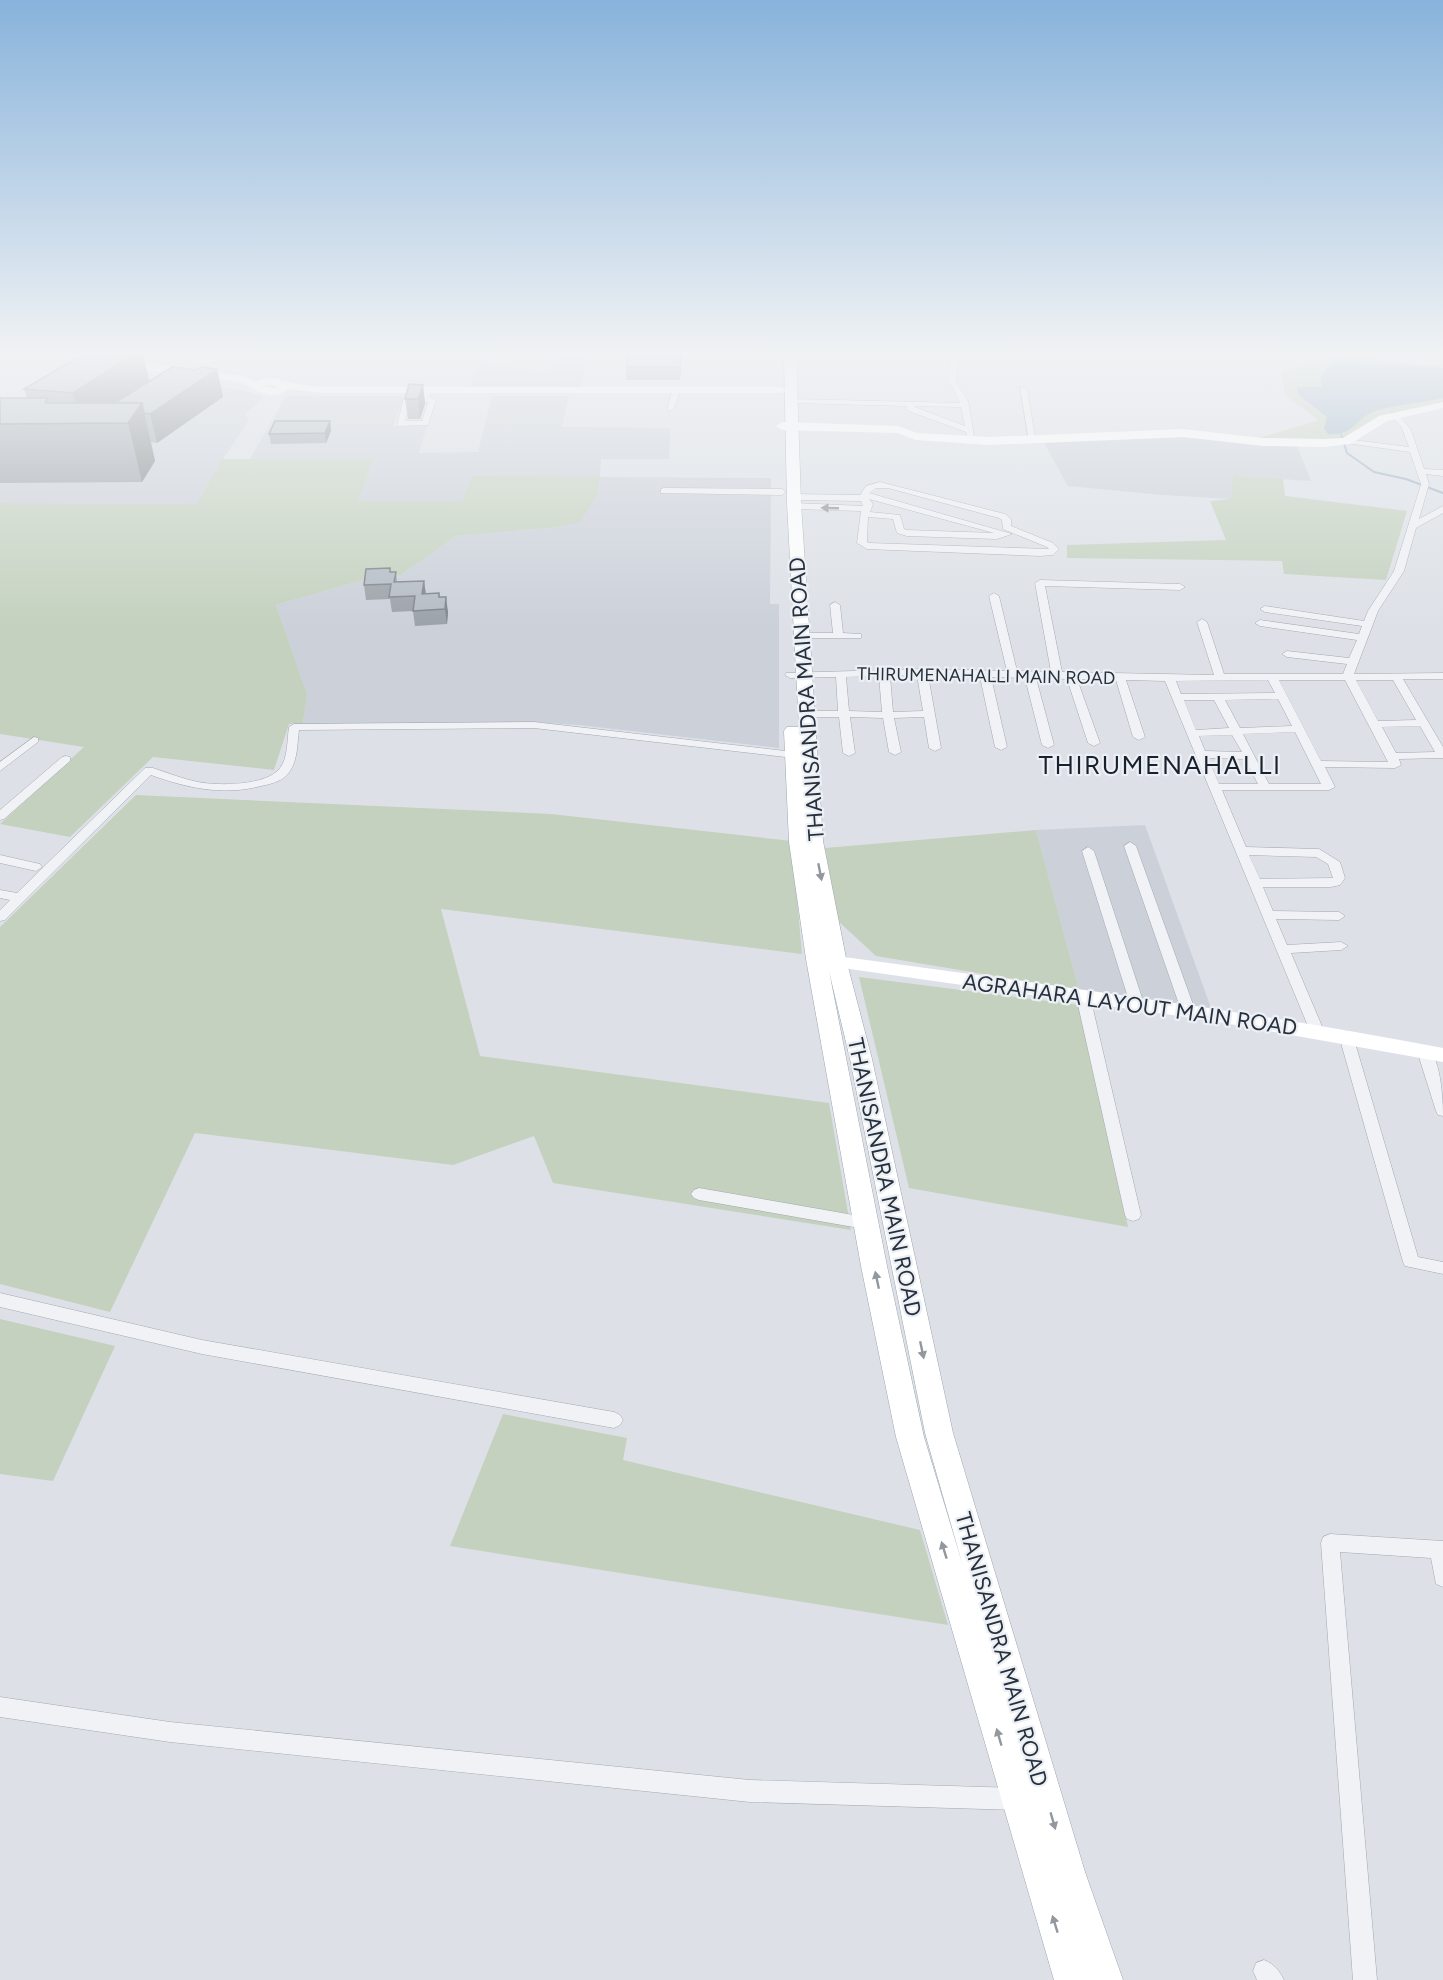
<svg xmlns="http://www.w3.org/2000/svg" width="1443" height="1980" font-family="Figtree,sans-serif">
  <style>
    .built { fill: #cbd0d9 }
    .green { fill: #c4d1be }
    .water { fill: #98b1c7 }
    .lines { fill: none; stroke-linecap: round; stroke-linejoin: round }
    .stream { stroke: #98b1c7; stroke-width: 2 }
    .street-casing { stroke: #a3a8b1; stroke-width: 1 }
    .primary-casing { stroke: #9ca6b2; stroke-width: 1 }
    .street { fill: #f0f2f5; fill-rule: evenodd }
    .secondary { fill: #fff; fill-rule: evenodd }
    .primary { fill: #fff; fill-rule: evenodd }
    .wall { fill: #9ba1a8 }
    .shaded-wall { fill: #7e8388 }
    .building { fill: #b4bbc3; stroke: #7e8388; stroke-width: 1.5 }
    .oneway { fill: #8c9199 }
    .oneway2 { fill: #93989e }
    .labels { text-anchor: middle; stroke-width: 4.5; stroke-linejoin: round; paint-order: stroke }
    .far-street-label { font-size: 18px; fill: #27303d; stroke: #ecf0f5 }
    .street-label { font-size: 22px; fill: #27303d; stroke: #ecf0f5 }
    .quarter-label { font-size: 26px; letter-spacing: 1.5px; fill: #19212e; stroke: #ecf0f5 }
  </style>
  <rect width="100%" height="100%" fill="#dde1e7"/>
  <g class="built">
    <polygon points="559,352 588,352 581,387 470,386 480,364 550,372"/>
    <polygon points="109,374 243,390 264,397 245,414 249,420 223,459 250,459 286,396 405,396 393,426 427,426 419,453 478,452 492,396 569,396 562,427 670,428 669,459 601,459 600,477 771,478 770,604 779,604 779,748 579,725 533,722 303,723 307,694 276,605 384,574 400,576 456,536 550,528 598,494 600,477 462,501 197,504 0,503 0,454"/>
    <polygon points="1189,437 1297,446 1311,481 1233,476 1230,499 1162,495 1068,486 1044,443"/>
    <polygon points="1145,825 1211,1008 1079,990 1036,830"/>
  </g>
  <g class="green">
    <polygon points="1327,352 1365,352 1373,359 1443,366 1443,403 1381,415 1365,428 1347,439 1331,442 1259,438 1317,421 1316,418 1286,396 1281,372 1336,358"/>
    <polygon points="222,459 373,459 358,501 462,501 472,476 600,477 598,494 580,522 550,528 456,536 400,576 384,574 276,605 307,694 303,723 289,724 274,770 153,757 70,837 0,824 84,747 0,734 0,503 197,504"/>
    <polygon points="1233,476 1283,479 1285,496 1407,511 1386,580 1284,574 1282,561 1067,558 1067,545 1226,540 1210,501 1230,499"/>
    <polygon points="136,795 551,814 792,841 802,954 441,909 480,1056 829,1103 851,1230 553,1183 534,1136 453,1165 195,1133 110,1312 0,1284 0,927"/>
    <polygon points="1036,830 1079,990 876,956 838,921 825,848"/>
    <polygon points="859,977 1079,1005 1128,1227 909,1188"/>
    <polygon points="0,1319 115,1346 53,1481 0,1474"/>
    <polygon points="503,1414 627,1438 623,1460 920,1530 948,1625 450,1546"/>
  </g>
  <path class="water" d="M1340 361 1443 368V398C1423 403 1391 405 1373 412 1354 420 1354 436 1328 434L1324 428 1327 417 1300 396 1297 390 1298 387H1323L1320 382C1324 370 1328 364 1340 361Z"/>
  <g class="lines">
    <g class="stream">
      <polyline points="1321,352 1336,362"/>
      <polyline points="1341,434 1347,453 1374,472 1406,479 1443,493"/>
    </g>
    <g class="street-casing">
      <g id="street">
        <path d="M956 352H964L958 359 956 382 968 401 975 442H969L966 432 906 410 907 406 793 403 789 401 793 399 960 403 954 389 948 382 950 358ZM911 406 961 407 965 426 912 406Z"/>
        <polygon points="1020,387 1027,389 1036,443 1029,441"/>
        <polygon points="676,389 680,391 674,409 667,411 672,391"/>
        <path d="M425 390H431L430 397 436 400 428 425 397 426 404 397H423ZM410 401 428 402 422 421H405Z"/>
        <path d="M1391 413H1397L1411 430 1424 469 1443 470V476L1426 474 1429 484 1419 519 1443 506V513L1416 528 1404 571 1378 611 1354 674 1443 673V679H1403L1443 747V758L1399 759 1401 765 1395 768 1325 767 1335 787 1329 790H1222L1246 847 1319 849 1340 862 1345 878 1340 885 1331 887H1263L1273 911 1339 912 1345 916 1339 920 1276 919 1287 945 1341 942 1348 946 1341 950 1291 953 1324 1031 1322 1034H1312L1310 1031 1165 681 1126 680 1145 737 1139 740 1133 737 1116 680 1077 679 1100 743 1094 746 1088 743 1067 679 1036 678 1054 745 1048 748 1042 745 1025 678 991 677 1007 747 1001 750 995 747 980 677 928 675 941 748 935 751 929 748 924 717 894 718 901 752 895 755 889 752 883 718 850 717 855 753 849 756 843 753 839 717H806L801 714 806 711H838L836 677 790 678 785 675 786 673 922 669 1007 671 989 596 994 593 999 596 1017 671 1051 672 1035 583 1040 580 1180 584 1185 587 1180 590 1045 586 1062 672 1214 675 1197 622 1202 619 1207 622 1224 674H1343L1347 664 1287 657 1282 654 1287 651 1349 658 1357 640 1260 626 1255 623 1260 620 1359 634 1362 626 1265 612 1260 609 1265 606 1364 621 1368 611 1394 571 1420 488 1421 484 1410 452 1346 443 1342 441 1346 439 1409 447 1401 426 1391 417ZM917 675 923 711 893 712 890 676ZM879 676 882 712 849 711 846 677ZM1268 680 1275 693 1181 694 1176 681ZM1279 680H1345L1388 762 1321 761ZM1356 680H1393L1416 720 1378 721ZM1278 699 1292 726 1240 728 1225 700ZM1184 700H1214L1229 728 1196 730ZM1420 726 1435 752 1396 753 1382 727ZM1295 732 1321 784H1269L1243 734ZM1232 735 1242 752 1205 751 1199 736ZM1208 758 1245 759 1258 784H1219ZM1249 855 1316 857 1328 864 1333 878 1260 879Z"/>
        <path d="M880 482 1005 514 1011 519V526L1053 543 1059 549 1053 555 1040 556 867 549 857 543 861 511 794 509 790 506 794 503 863 506 861 501 794 500 790 497 794 494 860 495 866 486ZM876 488H888L999 518 1002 520 1003 529 1047 547 1049 549 869 543 867 542 868 517 893 519 897 533 907 536 997 539 1012 534 869 493ZM869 499 994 533 907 530 904 529 900 515 870 512 873 504Z"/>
        <polygon points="664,488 782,489 786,492 782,495 661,493 661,489"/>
        <polygon points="835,602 840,605 843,633 861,634 861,638 798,638 797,636 802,633 833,633 830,605"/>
        <path d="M534 722 794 752 800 755 794 758 534 728 299 730C297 745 298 763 287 775 280 782 270 784 261 786 223 796 187 788 151 775L24 901 5 920 0 921V910L10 900 0 898V890L17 893 145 768H153C168 773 183 779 198 782 218 786 267 786 280 768 288 758 287 740 289 727L294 724Z"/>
        <polygon points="34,737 38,738 38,742 0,771 0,762"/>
        <polygon points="66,756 70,757 70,761 4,819 0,820 0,810 62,757"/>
        <polygon points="1130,842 1136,846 1195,1010 1193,1013 1188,1015 1181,1010 1124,846"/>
        <polygon points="1088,847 1094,851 1144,1004 1142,1007 1132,1007 1130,1004 1082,851"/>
        <polygon points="0,855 40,864 42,867 36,871 0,863"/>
        <polygon points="1083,992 1090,996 1141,1215 1139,1219 1133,1221 1127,1219 1125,1215 1076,996"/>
        <polygon points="1346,1031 1353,1036 1418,1257 1443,1262 1443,1274 1405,1266 1403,1262 1339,1036"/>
        <path d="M1424 1046C1441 1051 1443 1101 1443 1116L1438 1115 1436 1111 1417 1051Z"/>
        <polygon points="699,1188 865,1217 871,1219 873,1223 871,1227 865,1229 699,1200 694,1198 691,1194 694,1190"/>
        <polygon points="0,1293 202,1340 614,1412 620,1415 623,1420 620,1425 614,1428 202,1354 0,1307"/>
        <polygon points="1330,1534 1443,1541 1443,1587 1436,1584 1431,1558 1340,1552 1377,1980 1353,1980 1321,1543 1323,1537"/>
        <polygon points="0,1697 170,1722 750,1780 1017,1788 1025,1791 1028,1799 1025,1807 1017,1810 750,1802 170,1742 0,1717"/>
        <path d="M1264 1960C1274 1964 1279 1970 1284 1980H1257L1253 1971 1256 1963Z"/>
      </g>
    </g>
    <g class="primary-casing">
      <path id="primary" d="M784 352H796L801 503 823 841 847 963 872 1059 953 1433 1085 1872 1123 1980H1054L896 1437 861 1266 806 959 789 842 784 731 787 727H799L787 503ZM829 971 850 1059 925 1433 963 1566 924 1437 887 1266Z"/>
    </g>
    <use href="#street" class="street"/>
    <g class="secondary">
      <polygon points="14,352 0,361 1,352"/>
      <path d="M22 352H56L243 376 256 381 271 378 297 384 323 387H781L787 390 781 393H323L289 389 281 394 270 395 259 392 240 382 27 355ZM267 385 279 386 274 388 264 386Z"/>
      <polygon points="1443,402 1443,408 1387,421 1350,444 1324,447 1263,446 1183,437 989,445 916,440 897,433 782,430 776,426 782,422 898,426 917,433 989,437 1183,429 1263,438 1324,439 1343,438 1379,416"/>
      <path d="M822 954C1030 982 1237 1009 1443 1048V1062L1207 1020 815 964 812 960 815 956Z"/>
    </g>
    <use href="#primary" class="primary"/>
  </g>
  <g class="wall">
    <polygon points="681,366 680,380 626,380 626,367"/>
    <polygon points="217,369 223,397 157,443 151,442 155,461 142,482 0,483 0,398 27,398 24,389 149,381 196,370"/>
    <polygon points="423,385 425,404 420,419 408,419 405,399"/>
    <polygon points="330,421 331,431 326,443 271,444 269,434"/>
    <polygon points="390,568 391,572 396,572 397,582 424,581 426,594 439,593 440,597 448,612 447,624 415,626 413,611 392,612 390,599 366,600 364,585"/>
  </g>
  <g class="shaded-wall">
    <polygon points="138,352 143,352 151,389 81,423 73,393"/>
    <polygon points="681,354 681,366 680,380 680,367"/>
    <polygon points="217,369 223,397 157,443 150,414"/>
    <polygon points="423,385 425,404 420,419 418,399"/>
    <polygon points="142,403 155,461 142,482 128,423"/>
    <polygon points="330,421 331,431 326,443 325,433"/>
    <polygon points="424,581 426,596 422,594"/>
    <polygon points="446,597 448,612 447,624 445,609"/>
  </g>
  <g class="building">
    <polygon points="87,352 138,352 73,393 24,389"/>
    <polygon points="628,353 681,354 680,367 626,367"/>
    <polygon points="172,367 196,370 201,367 217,369 150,414 144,413 142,403 115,403"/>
    <polygon points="409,384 423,385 418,399 405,399"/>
    <polygon points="0,398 48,398 45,403 142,403 128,423 0,424"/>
    <polygon points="275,421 330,421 325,433 269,434"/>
    <polygon points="390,568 390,572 396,572 394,582 424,581 422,594 439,593 439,597 446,597 445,609 413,611 415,596 389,597 391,584 364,585 366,569"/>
  </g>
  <defs><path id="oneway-solid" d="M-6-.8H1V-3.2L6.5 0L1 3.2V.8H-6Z" transform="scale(1.5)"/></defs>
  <use class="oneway" href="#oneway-solid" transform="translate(830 508) rotate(-178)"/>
  <g class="oneway2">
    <use href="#oneway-solid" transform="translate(820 872) rotate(79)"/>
    <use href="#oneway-solid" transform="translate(877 1280) rotate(-102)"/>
    <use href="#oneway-solid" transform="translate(922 1350) rotate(78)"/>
    <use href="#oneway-solid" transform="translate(944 1550) rotate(-107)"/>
    <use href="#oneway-solid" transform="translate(999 1737) rotate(-106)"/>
    <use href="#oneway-solid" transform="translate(1053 1821) rotate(74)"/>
    <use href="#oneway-solid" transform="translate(1055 1924) rotate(-107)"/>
  </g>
  <linearGradient id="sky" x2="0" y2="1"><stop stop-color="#88b3db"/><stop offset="0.56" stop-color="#f0f2f4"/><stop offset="1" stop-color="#f0f2f4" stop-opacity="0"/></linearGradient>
  <rect width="1443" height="630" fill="url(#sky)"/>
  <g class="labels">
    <g class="far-street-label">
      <text transform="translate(986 676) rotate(1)" y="6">THIRUMENAHALLI MAIN ROAD</text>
    </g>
    <g class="street-label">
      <text transform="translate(806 699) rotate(-94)" y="8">THANISANDRA MAIN ROAD</text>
      <text transform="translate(1130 1004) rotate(8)" y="8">AGRAHARA LAYOUT MAIN ROAD</text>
      <text transform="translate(885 1177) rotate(78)" y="8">THANISANDRA MAIN ROAD</text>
      <text transform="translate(1002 1649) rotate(74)" y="8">THANISANDRA MAIN ROAD</text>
    </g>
    <g class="quarter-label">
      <text x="1160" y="774">THIRUMENAHALLI</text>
    </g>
  </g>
</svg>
